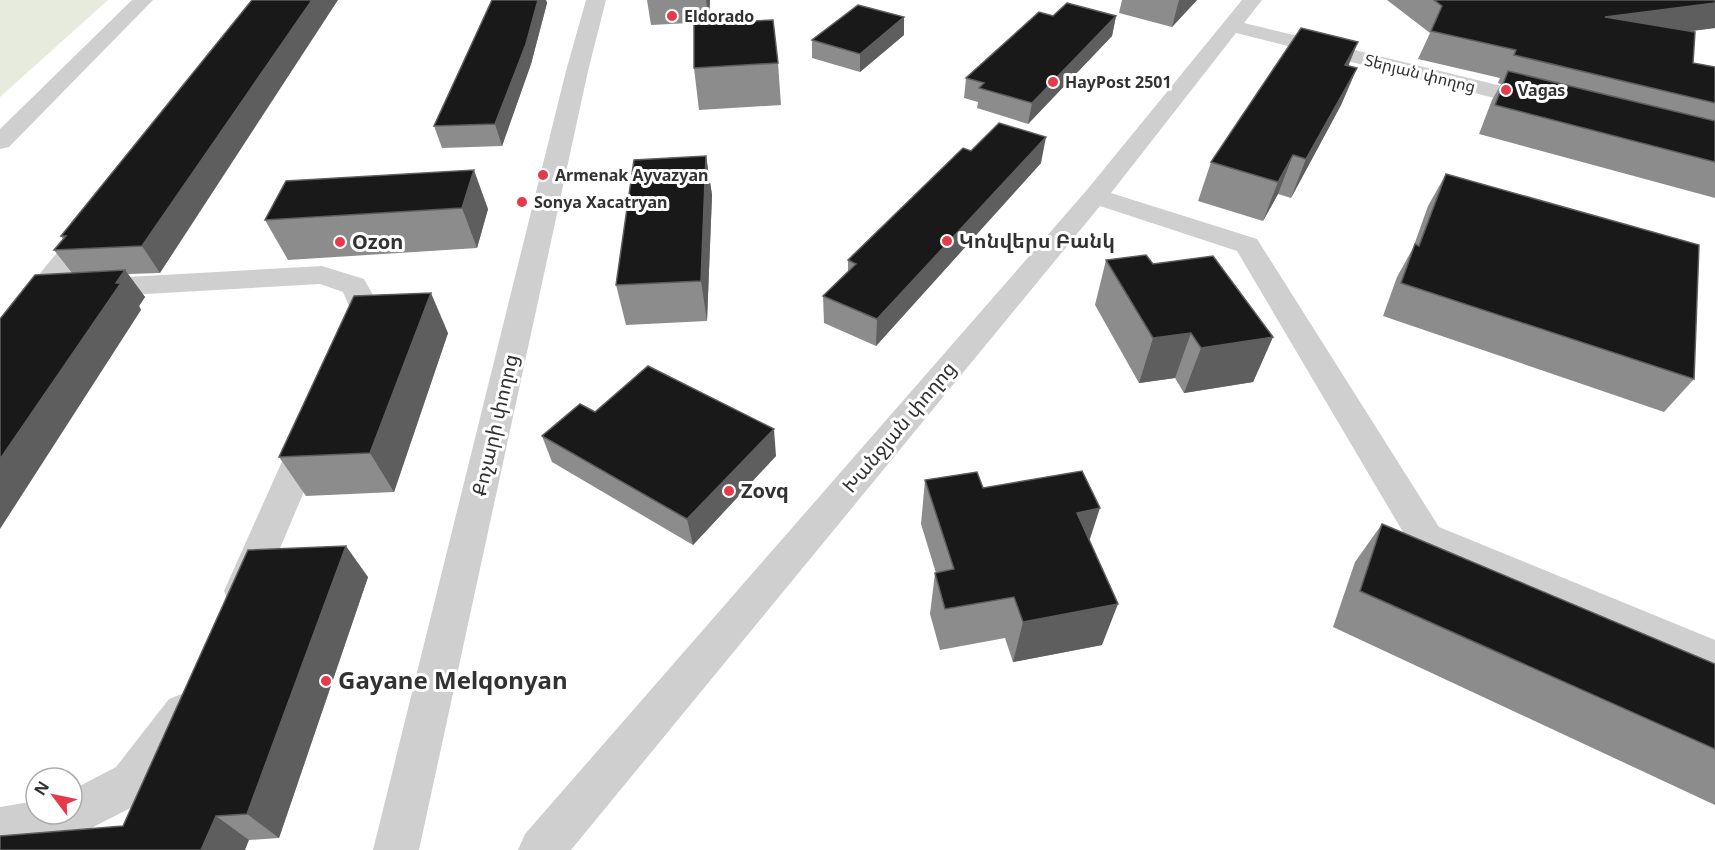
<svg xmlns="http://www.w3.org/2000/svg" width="1715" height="850" font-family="'Noto Sans','Noto Sans Armenian',sans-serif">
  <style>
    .green { fill: #e6ebde }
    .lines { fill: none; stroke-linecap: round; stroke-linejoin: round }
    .minor { fill: #cfcfcf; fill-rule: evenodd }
    .wall { fill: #8c8c8c }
    .shaded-wall { fill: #5e5e5e }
    .building { fill: #191919; stroke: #5e5e5e; stroke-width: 1.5 }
    .poi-dot { fill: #e43a4a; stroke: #fff; stroke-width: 2 }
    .labels { text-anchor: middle; stroke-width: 6; stroke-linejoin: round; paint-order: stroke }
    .far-poi-label { font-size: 16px; font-weight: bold; fill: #323232; stroke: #fff; text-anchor: start }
    .far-street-label { font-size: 16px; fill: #323232; stroke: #fff }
    .poi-label { font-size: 20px; font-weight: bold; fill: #323232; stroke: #fff; text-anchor: start }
    .street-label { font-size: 20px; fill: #323232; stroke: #fff }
    .near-poi-label { font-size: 24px; font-weight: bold; fill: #323232; stroke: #fff; text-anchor: start }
  </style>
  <rect width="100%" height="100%" fill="#fff"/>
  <polygon class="green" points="0,0 108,0 0,97"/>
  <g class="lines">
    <g class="minor">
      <polygon points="132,0 153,0 9,147 0,149 0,129"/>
      <polygon points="586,0 606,0 588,71 419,850 373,850 566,71"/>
      <polygon points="1242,0 1262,0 1244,23 1546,97 1549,102 1546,107 1538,109 1236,33 1111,193 1257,239 1439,527 1715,640 1715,677 1413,549 1237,251 1100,206 571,850 518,850 525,834 1086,191"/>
      <polygon points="92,219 101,221 105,227 11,350 0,353 0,322 83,221"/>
      <polygon points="322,266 364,279 379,306 363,344 352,347 341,344 337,337 349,306 343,292 320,284 92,297 82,295 78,288 82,281 92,279"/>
      <polygon points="310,424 322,428 327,437 262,591 257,603 243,607 229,603 224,591 293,437 298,428"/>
      <polygon points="184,693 199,699 205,713 199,727 148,799 64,842 17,850 0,850 0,807 36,801 36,814 72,814 72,790 116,767 169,699"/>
    </g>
  </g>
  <g class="wall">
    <polygon points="252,0 160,273 128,274 145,297 139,306 141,310 72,273 54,250 63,239 61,236"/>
    <polygon points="492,0 546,0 547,3 531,64 502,146 442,148 434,126"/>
    <polygon points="647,0 710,0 709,22 651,25"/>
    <polygon points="1122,0 1197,0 1172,27 1119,13"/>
    <polygon points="1387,0 1715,0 1715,28 1690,31 1693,63 1715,67 1715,198 1479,134 1492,100 1501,84 1498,83 1500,78 1418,59 1430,33"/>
    <polygon points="1116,16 1112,36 1028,124 977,108 978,102 964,98 966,78"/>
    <polygon points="904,35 860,72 812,58 812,40"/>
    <polygon points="778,63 781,105 699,110 694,68"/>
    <polygon points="1348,66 1357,68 1341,105 1291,198 1278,194 1263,221 1198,201 1211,162"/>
    <polygon points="971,151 1041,163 876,346 824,323 823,296 848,272 848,260"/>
    <polygon points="706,156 712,195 707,321 626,325 616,285"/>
    <polygon points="1446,174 1694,379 1664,412 1383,316 1397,277 1413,248 1428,206"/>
    <polygon points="286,181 488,209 477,248 288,260 265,220"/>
    <polygon points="1106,260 1153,264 1273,337 1253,382 1184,393 1175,378 1139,383 1095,305"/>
    <polygon points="448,333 394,492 306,496 279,457"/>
    <polygon points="595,412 776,456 693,545 552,462 542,436"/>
    <polygon points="925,480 983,488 1089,541 1102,645 1013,662 1005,638 940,650 930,614 935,573 936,573 921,524"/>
    <polygon points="1382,524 1715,664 1715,805 1333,627 1355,562"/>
    <polygon points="368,577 279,838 249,840 123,826"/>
  </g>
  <g class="shaded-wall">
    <polygon points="312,0 338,0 160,273 142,246"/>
    <polygon points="538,0 546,0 547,3 531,64 502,146 495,124"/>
    <polygon points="706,0 710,0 709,22"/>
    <polygon points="1179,0 1197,0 1172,27"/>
    <polygon points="1715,3 1715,28 1589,44 1605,17"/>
    <polygon points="1116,16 1112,36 1028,124 1032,103"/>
    <polygon points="904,17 904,35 860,72 860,54"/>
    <polygon points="1358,42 1343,79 1345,65"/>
    <polygon points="1357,68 1341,105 1291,198 1306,159"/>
    <polygon points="1046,137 1041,163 876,346 877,319"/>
    <polygon points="1293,155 1278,194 1263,221 1278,182"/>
    <polygon points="706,156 712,195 707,321 701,281"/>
    <polygon points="474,170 488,209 477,248 462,208"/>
    <polygon points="125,270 145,297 139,306 141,310 0,529 0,459"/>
    <polygon points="431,293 448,333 394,492 370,453"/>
    <polygon points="1191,333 1175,378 1139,383 1153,338"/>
    <polygon points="1273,337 1253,382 1184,393 1201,348"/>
    <polygon points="774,429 776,456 693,545 687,519"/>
    <polygon points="1100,508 1086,551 1077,513"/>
    <polygon points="346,546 368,577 279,838 247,814"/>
    <polygon points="1118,604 1102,645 1013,662 1023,622"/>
    <polygon points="216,816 249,840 245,850 201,850"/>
  </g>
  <g class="building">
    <polygon points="252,0 312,0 142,246 54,250 66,236 61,236"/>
    <polygon points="492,0 538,0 526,44 495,124 434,126"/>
    <polygon points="1434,0 1715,0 1715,3 1605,17 1695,32 1693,63 1715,67 1715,103 1514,55 1516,50 1431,31 1442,6"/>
    <polygon points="1067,3 1116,16 1032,103 979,88 984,83 966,78 1039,12 1053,16"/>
    <polygon points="858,5 904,17 860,54 812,40"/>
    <polygon points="773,20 778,63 694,68 694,24"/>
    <polygon points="1301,28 1358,42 1345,65 1357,68 1306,159 1293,155 1278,182 1211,162"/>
    <polygon points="1508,71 1715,121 1715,162 1495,105"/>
    <polygon points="999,123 1046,137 877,319 823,296 856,264 848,260 963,148 971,151"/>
    <polygon points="706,156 701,281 616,285 634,160"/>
    <polygon points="474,170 462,208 265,220 286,181"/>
    <polygon points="1446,174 1699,245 1694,379 1401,283 1415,244 1419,246"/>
    <polygon points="1146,255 1153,264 1213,256 1273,337 1201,348 1191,333 1153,338 1106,260"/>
    <polygon points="125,270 116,283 121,283 0,459 0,319 35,275"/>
    <polygon points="431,293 370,453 279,457 354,296"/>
    <polygon points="648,366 774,429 687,519 542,436 580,404 595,412"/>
    <polygon points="1082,471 1100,508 1077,513 1118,604 1023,622 1014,597 945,609 935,573 954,569 925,480 977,472 983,488"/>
    <polygon points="1382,524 1715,664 1715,749 1360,591"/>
    <polygon points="346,546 247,814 216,816 201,850 0,850 0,836 123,826 248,550"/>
  </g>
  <g class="poi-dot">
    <circle cx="672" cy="16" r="6"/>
    <circle cx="1053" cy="82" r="6"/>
    <circle cx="1506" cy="90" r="6"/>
    <circle cx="543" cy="175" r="6"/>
    <circle cx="522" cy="202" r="6"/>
    <circle cx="947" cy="241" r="6"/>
    <circle cx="340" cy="242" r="6"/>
    <circle cx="729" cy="491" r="6"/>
    <circle cx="326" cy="681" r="6"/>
  </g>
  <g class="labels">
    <g class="far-poi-label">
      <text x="684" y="22">Eldorado</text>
      <text x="1065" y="88">HayPost 2501</text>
      <text x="1518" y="96">Vagas</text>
      <text x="555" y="181">Armenak Ayvazyan</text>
      <text x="534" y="208">Sonya Xacatryan</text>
    </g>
    <g class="far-street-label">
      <text transform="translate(1420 73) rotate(14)" y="6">Տերյան փողոց</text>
    </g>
    <g class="poi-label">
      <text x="959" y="248">Կոնվերս Բանկ</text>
      <text x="352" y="249">Ozon</text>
      <text x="741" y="498">Zovq</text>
    </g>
    <g class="street-label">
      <text transform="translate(495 425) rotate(-77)" y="7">Քոչարի փողոց</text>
      <text transform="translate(899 427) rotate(-50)" y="7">Խանջյան փողոց</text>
    </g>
    <g class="near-poi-label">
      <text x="338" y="689">Gayane Melqonyan</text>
    </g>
  </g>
  <g transform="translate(54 796) rotate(302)"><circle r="28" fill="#ffffff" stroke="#adadad" stroke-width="1.5"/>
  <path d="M0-4.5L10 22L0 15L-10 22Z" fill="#e43a4a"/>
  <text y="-9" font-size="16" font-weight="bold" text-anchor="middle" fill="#323232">N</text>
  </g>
</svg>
